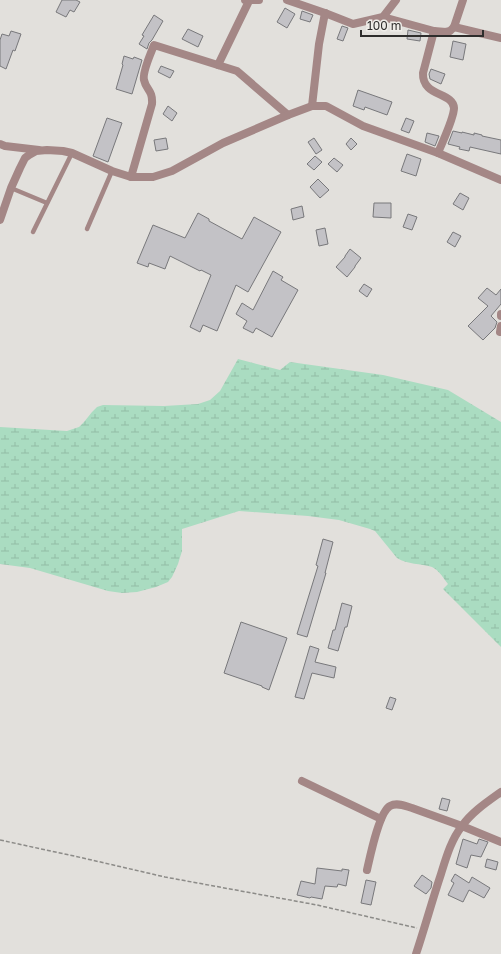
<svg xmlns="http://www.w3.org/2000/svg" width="501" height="954" font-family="'Golos Text',sans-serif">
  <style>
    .wetland { fill: url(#wetland-marsh) }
    .building { fill: #c3c2c6; stroke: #78787b }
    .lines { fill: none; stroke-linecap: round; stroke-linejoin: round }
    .path { stroke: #8c8b88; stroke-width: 1.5; stroke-dasharray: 4 2; stroke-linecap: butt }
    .service { stroke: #a48786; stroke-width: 4.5 }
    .minor { stroke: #a48786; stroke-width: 8 }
  </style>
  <defs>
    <pattern id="wetland-marsh" width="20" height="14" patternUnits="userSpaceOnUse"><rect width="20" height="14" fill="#aadcc1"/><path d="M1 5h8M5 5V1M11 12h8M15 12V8" fill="none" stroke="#93bda6"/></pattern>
  </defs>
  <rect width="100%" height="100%" fill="#e2e0dc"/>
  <path class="wetland" d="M238 359 280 370 290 362 383 375 448 390 501 422V647L443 589 448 584C444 579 439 570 432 567 420 563 408 565 397 558L375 531 370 529 339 520 308 516 239 511 182 529V551L178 564 172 577 168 582 156 587 137 592 122 593 108 591 30 568 0 564V427L67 431 79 427 84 422 92 412 97 407 103 405 164 406 198 404 210 400 220 391Z"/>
  <g class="building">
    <polygon points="62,0 76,0 80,2 74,12 70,10 66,17 56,12"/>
    <polygon points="285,8 295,14 287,28 277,22"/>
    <polygon points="302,11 313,15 310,22 300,19"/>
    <polygon points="154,15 163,21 152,40 149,43 147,49 139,44 144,36 142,35"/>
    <polygon points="342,26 348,28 343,41 337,39"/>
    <polygon points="188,29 203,36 198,47 182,39"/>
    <polygon points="408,30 421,33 420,41 407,39"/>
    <polygon points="11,31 21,34 15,51 13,50 6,69 0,66 0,40 2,34 9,36"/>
    <polygon points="453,41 466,44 463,60 450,57"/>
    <polygon points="124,56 133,59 134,57 142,60 132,94 116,89 123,65 122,64"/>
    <polygon points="161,66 174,71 170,78 158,72"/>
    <polygon points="431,69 445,74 441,84 430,79 429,74"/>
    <polygon points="358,90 392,102 387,115 365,107 364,110 353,106"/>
    <polygon points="168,106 177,113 172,121 163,114"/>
    <polygon points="107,118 122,123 108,162 93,156"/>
    <polygon points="406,118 414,121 409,133 401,130"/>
    <polygon points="453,131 462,133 462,132 474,135 474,133 482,135 482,136 501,140 501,154 470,147 469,151 459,149 460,147 448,144"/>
    <polygon points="427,133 439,136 435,146 425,142"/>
    <polygon points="166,138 168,149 156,151 154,140"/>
    <polygon points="314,138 322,150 316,154 308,142"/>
    <polygon points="351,138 357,144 351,150 346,144"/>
    <polygon points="407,154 421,159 416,176 401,171"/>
    <polygon points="315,156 322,162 314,170 307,164"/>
    <polygon points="334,158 343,165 337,172 328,164"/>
    <polygon points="318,179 329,190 320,198 310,187"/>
    <polygon points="460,193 469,198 463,210 453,204"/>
    <polygon points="374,203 391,203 391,218 373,217"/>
    <polygon points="302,206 304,217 293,220 291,209"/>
    <polygon points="198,213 209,219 209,221 242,239 254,217 281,232 248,292 236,285 217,331 203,325 200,332 190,327 211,275 201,270 200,271 170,256 165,269 149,263 148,267 137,263 153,225 185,238"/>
    <polygon points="408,214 417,217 412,230 403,227"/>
    <polygon points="325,228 328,244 319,246 316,230"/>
    <polygon points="453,232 461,236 455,247 447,242"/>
    <polygon points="350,249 361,258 355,266 355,267 347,277 336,267 345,257 345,256"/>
    <polygon points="273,271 283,277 281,280 298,290 272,337 256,328 253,333 243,328 247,321 236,314 242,303 253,310"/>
    <polygon points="364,284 372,289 367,297 359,291"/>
    <polygon points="487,288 496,295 501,289 501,304 491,316 497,322 495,328 483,340 468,326 488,306 478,298"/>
    <polygon points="323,539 333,542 325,573 326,573 307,637 297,634 318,566 316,565"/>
    <polygon points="342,603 352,606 347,627 345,627 338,651 328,648 333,630 335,630"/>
    <polygon points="241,622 287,638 269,690 262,687 262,686 224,673"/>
    <polygon points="310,646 319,649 315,662 336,667 334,678 312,673 304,699 295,697"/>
    <polygon points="390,697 396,699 392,710 386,708"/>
    <polygon points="442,798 450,800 447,811 439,809"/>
    <polygon points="463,839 477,844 479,839 488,842 481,857 471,855 467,868 456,864"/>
    <polygon points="487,859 498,862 496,870 485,867"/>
    <polygon points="317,868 342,871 342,869 349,870 346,886 338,884 337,887 325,886 322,899 311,897 310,898 297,895 301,881 315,884"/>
    <polygon points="455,874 469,883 472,877 490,888 484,898 469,890 463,902 448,895 454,883 451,881"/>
    <polygon points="422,875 432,882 431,888 426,894 414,886"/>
    <polygon points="366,880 376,882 371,905 361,903"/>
  </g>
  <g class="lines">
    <polyline class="path" points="0,840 83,858 165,877 317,905 417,928"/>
    <g class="service">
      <polyline points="11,188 47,203"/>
      <polyline points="87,229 112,171"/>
      <polyline points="33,232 72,153"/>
    </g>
    <g class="minor">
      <polyline points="245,0 259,0"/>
      <polyline points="287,0 325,13 353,24 383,17 396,0"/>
      <polyline points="383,17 434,31 446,32 450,31 454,27 463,0"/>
      <polyline points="454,27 501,38"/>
      <path d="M434 31 423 73C422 97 453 92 454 108 454 118 442 143 438 153"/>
      <polyline points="218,65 249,1"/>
      <polyline points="312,106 319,44 325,13"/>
      <polyline points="0,144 5,146 39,150"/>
      <path d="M131 177 152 104C153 90 146 90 144 80 142 72 151 53 154 45L237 71 288 115"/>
      <polyline points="0,220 11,188 20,168 25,158 29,155 36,151 47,150 63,151 72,153 112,171 131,177 153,177 172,171 223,143 288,115 312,106 326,106 363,126 438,153 501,180"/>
      <polyline points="501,314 501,316"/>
      <polyline points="500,332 501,326"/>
      <polyline points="302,781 381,819"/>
      <path d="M367 870C370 857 379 812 390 806 397 802 405 806 412 808L462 826 501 842"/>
      <path d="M416 954C425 927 432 901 441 874 446 858 451 840 462 826 472 812 487 802 501 792"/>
    </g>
  </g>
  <path d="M361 30v6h122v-6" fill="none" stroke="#2e2d2c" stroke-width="2"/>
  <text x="367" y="30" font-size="12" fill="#2e2d2c" stroke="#efede9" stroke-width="3" paint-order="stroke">100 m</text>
</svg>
